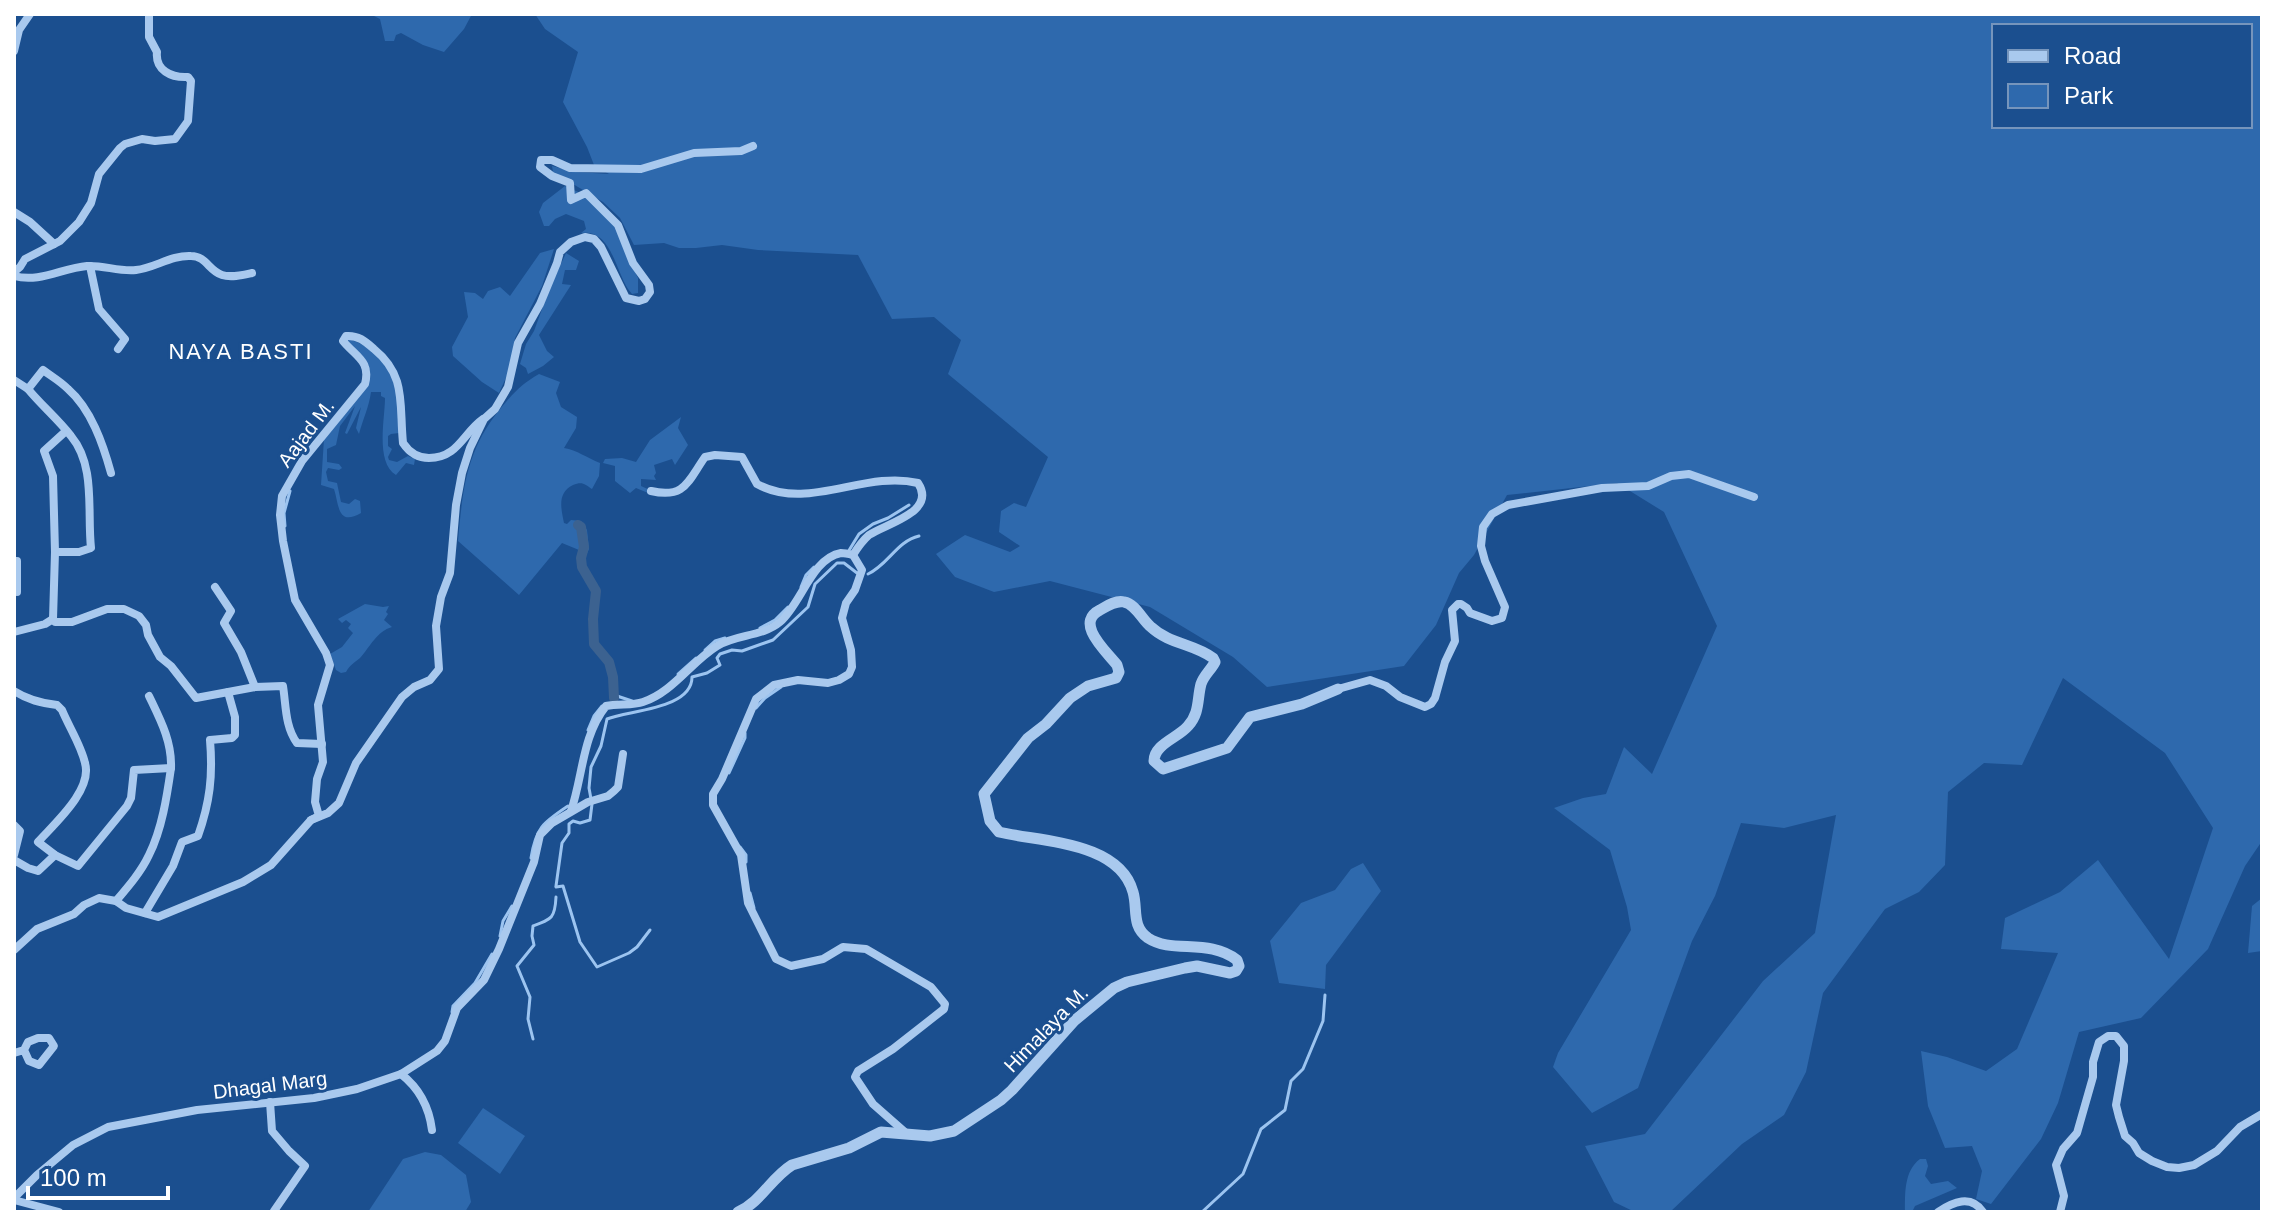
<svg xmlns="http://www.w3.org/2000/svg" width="2276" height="1226" font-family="Arial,sans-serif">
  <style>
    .green { fill: #2e69ad; fill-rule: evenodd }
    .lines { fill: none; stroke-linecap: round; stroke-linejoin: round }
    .stream { stroke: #9cc4f0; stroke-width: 3 }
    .canal { stroke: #3c6290; stroke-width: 10 }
    .minor { stroke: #a9c9ee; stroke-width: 8 }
    .tertiary { stroke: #a9c9ee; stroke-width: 11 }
    .labels { text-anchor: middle; stroke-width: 6; stroke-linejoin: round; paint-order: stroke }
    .street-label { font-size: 20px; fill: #fff; stroke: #1b4f8f }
    .neighbourhood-label { font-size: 22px; letter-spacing: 2px; fill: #fff; stroke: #1b4f8f }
  </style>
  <rect width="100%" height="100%" fill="#1b4f8f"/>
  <g class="green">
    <polygon points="370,14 472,14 464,29 444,52 423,45 401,33 396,35 394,41 385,41 380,19"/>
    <path d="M535 14H2262V841L2245 866 2208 949 2141 1018 2079 1032 2058 1103 2041 1139 1991 1204 1976 1199 1982 1171 1972 1146 1945 1148 1928 1106 1921 1051 1947 1057 1986 1071 2017 1049 2058 953 2001 949 2005 918 2060 892 2098 860 2169 959 2213 828 2165 753 2063 678 2022 765 1984 763 1948 792 1945 865 1919 892 1885 909 1823 993 1806 1072 1784 1115 1742 1144 1670 1212H1635L1614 1202 1585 1146 1645 1134 1763 981 1815 933 1836 815 1784 828 1741 823 1715 896 1692 941 1638 1088 1592 1113 1553 1067 1558 1053 1631 930 1627 907 1610 850 1554 808 1583 798 1606 794 1624 747 1652 774 1717 626 1664 512 1617 483 1507 495 1474 555 1459 573 1436 625 1404 666 1267 687 1233 657 1150 607 1050 581 994 592 955 577 936 554 965 535 1010 552 1020 546 999 532 1001 511 1014 503 1026 507 1048 457 948 374 961 340 934 317 892 319 858 255 758 250 722 245 696 248H679L664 243 634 245 620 218 603 202 553 172 552 166 576 172 609 174 594 165 587 147 563 102 578 52 545 29ZM1994 26H2250V126H1994Z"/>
    <path d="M565 186 585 195 616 226 627 256 638 278V293L632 294 628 289C615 269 611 229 581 233L586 229 584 221 566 214 555 219 549 226H544L539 212 543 203Z"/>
    <polygon points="554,249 542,286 515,338 510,369 499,393 482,382 453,356 452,347 468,317 464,292 475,293 483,299 488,291 500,287 510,296 540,253"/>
    <polygon points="566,253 579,261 576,270 565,270 562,284 571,285 539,335 547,351 554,357 543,366 528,374 526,368 520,364 526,344 534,331 549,290"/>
    <path d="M348 339C369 345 394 363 398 387 400 402 399 418 399 433L391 434 388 436V446L392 449 388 457 389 460 397 462 408 456 415 459 414 465 406 463 396 475C375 462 385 419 385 398L381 396V392H371C369 407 363 419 359 434L356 428 361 407 347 434 345 433 355 406 340 426 336 445 327 449V462L339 464 342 468 339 470 328 468 326 472 328 481 337 483 341 502 349 504 355 499 360 501 361 513C337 527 339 504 334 489L321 485 324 439 369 378C372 360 360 353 347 343Z"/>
    <path d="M539 374 560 382 556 393 561 407 577 417 576 428 564 448C577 450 587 458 600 463L599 476 592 489C585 484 582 481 573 485 557 493 561 508 564 523L567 524 571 520 581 521 587 530 589 549 584 560 592 581 597 583 598 588 594 590C583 578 578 567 579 550L562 543 519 595 458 541C463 485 467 446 506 402 516 390 525 382 539 374Z"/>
    <polygon points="681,417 678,428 688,445 675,465 672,459 654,465 656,473 654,476 656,480 641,479 641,486 652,491 653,495 636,488 630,493 615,481 615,466 603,463 605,459 622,458 636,462 650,440"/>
    <path d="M365 604 383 607 389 606 386 612 388 614 384 620 392 627C377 631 370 647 360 658 354 663 350 665 346 672L341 673 336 670 330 654 342 647 353 633 348 628 351 624 346 620 342 623 338 619Z"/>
    <polygon points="1363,863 1381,891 1326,965 1325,989 1279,983 1270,941 1301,903 1335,890 1351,869"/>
    <polygon points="2262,898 2262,951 2248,953 2252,906"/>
    <polygon points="483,1108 525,1136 500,1174 458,1143"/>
    <polygon points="425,1152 441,1155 466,1175 471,1202 465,1212 368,1212 403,1159"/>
    <path d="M1920 1159H1926L1928 1166 1925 1176 1931 1184 1948 1181 1957 1188 1915 1206 1912 1212H1905C1905 1193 1904 1171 1920 1159Z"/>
  </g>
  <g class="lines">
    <g class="stream">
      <polyline points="285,526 284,513 290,491"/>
      <polyline points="848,552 859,534 873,524 888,518 909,505"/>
      <path d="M868 574C888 565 897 541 919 536"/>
      <polyline points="801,587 806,575 814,567"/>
      <polyline points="760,628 775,620 788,607"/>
      <polyline points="705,650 715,641 725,638"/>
      <polyline points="678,674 696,658"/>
      <polyline points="614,698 617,696 632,701"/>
      <polyline points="756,708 765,698 781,687"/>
      <polyline points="588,730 594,716 602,706"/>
      <polyline points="729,773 745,738 745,733"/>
      <path d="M591 799 589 788 591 767 601 746 607 719C630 710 692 709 692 677L707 673 720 665 717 658 720 654 732 650 742 651 773 640 808 607 815 584 837 563H844L857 573"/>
      <polyline points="740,847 746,855 746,862"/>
      <path d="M531 858C536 827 543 823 568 806"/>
      <polyline points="556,886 562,843 569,833 569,824 573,821 580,823 590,820 592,804"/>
      <polyline points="556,887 563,886 580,942 597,967 629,953 637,947 650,930"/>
      <polyline points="750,893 754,908"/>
      <polyline points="500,936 503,921 512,906"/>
      <polyline points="452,1012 453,1006 475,983 492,954"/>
      <path d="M533 1039 528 1019 530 997 517 966 534 945 532 936 533 926C552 919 555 918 556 897"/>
      <polyline points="1202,1212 1243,1174 1261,1129 1285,1110 1291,1081 1303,1069 1323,1021 1325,995"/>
    </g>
    <polyline class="canal" points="578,525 581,527 584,547 581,558 582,567 596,591 593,619 594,644 609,662 613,677 614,698"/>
    <g class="minor">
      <polyline points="14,51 19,30 30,14"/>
      <polyline points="14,212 30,222 54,244"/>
      <polyline points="90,266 99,309 125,339 118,349"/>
      <path d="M14 272 20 267 25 259 60 241 79 222 91 203 99 174 120 148 125 144 142 139 155 141 175 139 188 121 191 81 188 77C171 78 155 70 157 52L149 37V14"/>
      <path d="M14 276C40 283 62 268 87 266 103 265 120 272 136 270 155 268 171 255 191 256 206 256 209 271 222 275 231 278 243 275 252 273"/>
      <path d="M14 380 28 389 43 370C51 376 60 381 68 389 91 409 103 444 111 473"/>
      <path d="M28 389C41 405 58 419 71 436 96 466 87 511 91 548L79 552H55L53 619 55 622H72L107 609H124L139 616 146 625 148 635 160 657 171 666 196 698 255 687 283 686C286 705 285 727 297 743L322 744"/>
      <path d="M651 491C685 499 688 481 705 457L715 455 742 457 757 484C808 512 864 470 918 483 937 512 887 523 869 535 862 541 858 547 853 555"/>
      <polyline points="55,552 53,476 44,451 66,431"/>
      <polyline points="14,561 17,561 17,592"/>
      <polyline points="215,587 231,611 224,623 241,652 255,687"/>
      <polyline points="14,632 45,624 53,619"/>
      <polyline points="1338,689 1370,680 1386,686 1400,697 1425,707 1431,704 1435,698 1445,662 1455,641 1452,610 1458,604 1461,604 1467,608 1470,613 1492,621 1502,618 1505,607 1485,561 1481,546 1483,527 1492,514 1508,505 1602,488 1648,486 1671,476 1689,474 1754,497"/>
      <path d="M14 691C28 700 41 703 57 705L62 710C69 727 81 745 85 763 93 790 54 824 38 842L55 855 78 866 127 806 131 798 134 770 171 768C172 741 160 719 149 696"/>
      <path d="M571 811C583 776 582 736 606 706 618 703 632 706 643 702 673 692 691 662 717 646 736 634 762 637 780 622 801 604 812 558 841 553 845 553 849 554 853 555L862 570 855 590 846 603 842 618 851 650 852 667 849 674 839 680 828 683 798 680 774 685 756 699 722 779 713 794V805L741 855 748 903 776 959 791 966 823 959 843 947 866 949 931 987 945 1004 944 1009 893 1049 858 1071 855 1077 873 1104 906 1133"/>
      <polyline points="311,820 328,813 339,803 356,763 402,697 414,687 430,680 439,669 436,626 441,597 450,573 456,505 462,473 470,448 484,419 495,409 508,387 518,343 540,304 557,263 560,252 571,242 585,237 594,239 601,247 626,298 639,301 645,299 650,292 649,285 633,263 618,225 586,193 571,200 570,183 552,176 540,167 541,160 552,160 570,168 641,169 694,153 741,151 753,146"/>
      <polyline points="14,825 20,831 14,855"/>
      <polyline points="14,860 28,868 38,871 55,855"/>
      <path d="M116 901C128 887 141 872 149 855 162 829 167 796 171 768"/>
      <path d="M145 913 173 866 182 842 198 836C210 802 213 776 210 740L232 738 235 735V717L228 692"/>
      <path d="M14 950 37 929 74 914 84 905 99 898 116 901 126 908 158 917 243 882 271 865 311 820 319 816 315 802 317 779 323 762 318 705 330 665 326 653 295 600 283 541 280 515 282 496 302 461 365 384C371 361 356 357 343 341L346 336C358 335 365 341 374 349 407 376 399 404 403 443 409 452 417 458 429 458 458 458 463 433 483 419"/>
      <polyline points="14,1053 24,1050 28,1042 38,1038 49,1038 54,1046 39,1065 29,1061 24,1050"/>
      <path d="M401 1074C419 1088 429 1106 432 1130"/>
      <polyline points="270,1102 272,1131 289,1151 305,1166 274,1211"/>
      <polyline points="14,1198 37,1175 73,1145 108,1127 197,1110 314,1098 357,1089 401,1074 437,1051 445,1041 457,1008 484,980 499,949 534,862 540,835 552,823 588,802 608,796 614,791 618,787 623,754"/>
      <polyline points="14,1200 59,1212"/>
      <path d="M1938 1212C1953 1202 1971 1194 1983 1212"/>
      <polyline points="2060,1212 2064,1196 2056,1165 2063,1149 2077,1133 2093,1077 2093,1062 2099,1042 2108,1036 2116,1036 2124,1046 2124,1061 2116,1105 2119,1117 2125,1136 2133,1143 2139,1153 2152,1161 2167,1167 2179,1168 2194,1165 2217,1151 2240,1127 2262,1114"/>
    </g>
    <path class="tertiary" d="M738 1212C761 1202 771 1178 792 1165L849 1148 881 1132 930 1136 954 1131 1001 1100 1012 1090 1074 1021 1114 988 1127 982 1185 968 1197 966 1230 973 1236 971 1239 966 1237 960C1209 938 1172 954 1148 938 1131 926 1138 909 1133 892 1119 841 1040 842 999 832L990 821 984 794 1028 738 1046 724 1070 698 1088 686 1116 678 1119 672 1117 665C1106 651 1074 623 1100 610 1107 606 1116 600 1124 602 1136 604 1142 620 1151 627 1169 644 1195 644 1213 658L1215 662C1211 670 1204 675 1201 684 1197 699 1200 713 1188 726 1178 738 1154 744 1154 761L1163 769 1227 748 1250 717 1302 704 1338 689"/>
  </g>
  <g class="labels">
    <g class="street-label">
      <text transform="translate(306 433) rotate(-53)" y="7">Aajad M.</text>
      <text transform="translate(1046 1029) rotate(-46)" y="7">Himalaya M.</text>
      <text transform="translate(270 1085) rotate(-7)" y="7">Dhagal Marg</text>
    </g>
    <g class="neighbourhood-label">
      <text x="241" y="359">NAYA BASTI</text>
    </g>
  </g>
  <rect width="2276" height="1226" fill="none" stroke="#ffffff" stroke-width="32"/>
  <rect x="1992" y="24" width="260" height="104" fill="#1b4f8f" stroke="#7695bc" stroke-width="2"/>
  <rect x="2008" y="50" width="40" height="12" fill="#a9c9ee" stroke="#7695bc" stroke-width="2"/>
  <text x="2064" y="64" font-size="24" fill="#ffffff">Road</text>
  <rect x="2008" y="84" width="40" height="24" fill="#2e69ad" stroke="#7695bc" stroke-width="2"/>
  <text x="2064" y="104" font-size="24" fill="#ffffff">Park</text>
  <path d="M28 1186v12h140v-12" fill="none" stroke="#ffffff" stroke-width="4"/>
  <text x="40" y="1186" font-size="24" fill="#ffffff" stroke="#1b4f8f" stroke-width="6" paint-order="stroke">100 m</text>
</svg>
